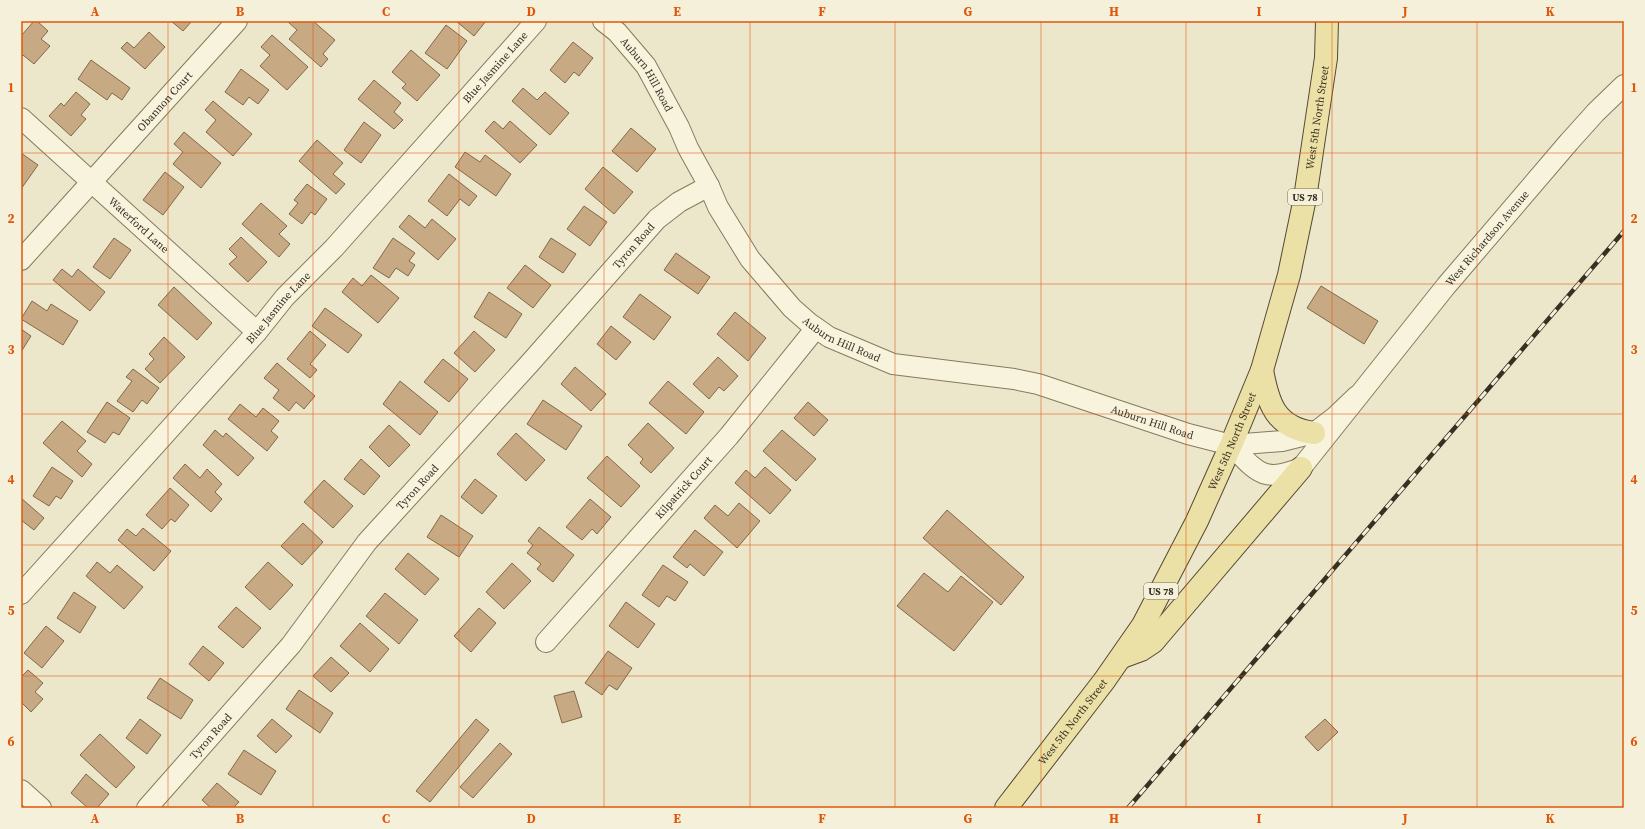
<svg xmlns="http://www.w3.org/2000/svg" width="1645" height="829" font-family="'Source Serif 4',serif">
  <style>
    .building { fill: #c7a983; stroke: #846847 }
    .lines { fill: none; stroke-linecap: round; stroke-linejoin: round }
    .street-casing { stroke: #877a5f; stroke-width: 22 }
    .primary-casing { stroke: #554833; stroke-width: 24 }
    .street { stroke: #f7f3dd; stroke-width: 20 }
    .primary { stroke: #ebe0a5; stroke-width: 22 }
    .rail-casing { stroke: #393022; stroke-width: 4.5 }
    .rail { stroke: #f4f0d9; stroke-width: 3; stroke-dasharray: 9; stroke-linecap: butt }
    .grid { fill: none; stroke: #df570d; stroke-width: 1; stroke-opacity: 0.55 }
    .labels { text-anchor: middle; stroke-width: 3; stroke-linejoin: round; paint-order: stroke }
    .shield { fill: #f4f0d9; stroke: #716a59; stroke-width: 1 }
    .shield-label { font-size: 10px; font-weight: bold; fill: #393022 }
    .street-label { font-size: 11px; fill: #393022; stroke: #f4f0d9 }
    .neatline { fill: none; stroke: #df570d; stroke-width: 1.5 }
    .grid-label { font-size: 13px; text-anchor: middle; font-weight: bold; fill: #df570d }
  </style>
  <rect width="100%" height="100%" fill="#ece7ca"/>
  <g class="building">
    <polygon points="34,21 37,21 48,31 41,39 50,46 34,64 23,55 21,57 21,36"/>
    <polygon points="171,21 192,21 183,31"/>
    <polygon points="287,21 313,21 335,40 323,54 328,59 321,67 289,39 297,30"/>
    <polygon points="456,21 486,21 474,36"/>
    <polygon points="446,25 467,41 447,69 425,53"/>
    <polygon points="149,32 165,47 145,69 121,48 127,42 134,48"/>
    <polygon points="272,35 308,67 287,90 260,66 270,55 261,47"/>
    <polygon points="573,42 593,58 579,76 574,72 565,83 550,70"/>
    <polygon points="411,50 440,75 417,101 402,88 406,84 392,72"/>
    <polygon points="91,60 130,88 122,100 112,93 107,100 78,79"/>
    <polygon points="241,69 269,90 258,104 249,97 243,105 225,92"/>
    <polygon points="374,80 401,103 394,112 403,120 394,129 358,99"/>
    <polygon points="523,88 537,100 545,92 569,113 550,135 512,101"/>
    <polygon points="76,92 90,104 81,115 86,119 71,136 49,116 61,103 64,106"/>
    <polygon points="213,101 252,134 233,156 206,132 216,120 205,110"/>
    <polygon points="494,121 503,129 510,121 537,145 520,163 485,131"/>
    <polygon points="364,122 381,135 361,163 344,150"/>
    <polygon points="631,128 656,149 637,172 612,151"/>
    <polygon points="184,132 221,163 201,188 173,164 183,152 174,144"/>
    <polygon points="317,140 343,163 333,174 345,184 336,194 299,161"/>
    <polygon points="465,152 480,162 485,155 511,174 496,196 455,167"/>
    <polygon points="21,153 38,165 21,189"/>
    <polygon points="603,167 633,192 614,214 585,189"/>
    <polygon points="165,172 184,187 163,215 143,200"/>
    <polygon points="449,174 477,196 469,206 460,199 447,216 428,201"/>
    <polygon points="307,184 327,199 315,215 311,212 302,224 289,214 298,203 294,200"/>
    <polygon points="261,203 287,226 279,234 290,244 279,257 242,224"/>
    <polygon points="584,206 607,222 590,246 567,229"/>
    <polygon points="409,215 425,228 432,219 456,239 438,260 399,227"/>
    <polygon points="241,237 267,262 248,282 229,264 237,257 229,249"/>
    <polygon points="114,238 131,250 110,279 93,267"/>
    <polygon points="393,238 415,253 409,261 415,265 408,276 396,268 389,278 373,268"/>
    <polygon points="551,238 576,254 563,273 539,257"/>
    <polygon points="676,253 710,277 698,294 664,270"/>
    <polygon points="525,265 551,285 533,308 507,288"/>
    <polygon points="62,269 72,277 78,269 105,292 90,311 53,280"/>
    <polygon points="371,275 399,298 378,323 342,292 353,278 362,286"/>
    <polygon points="1321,286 1378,321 1364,344 1307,308"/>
    <polygon points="174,287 212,323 197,340 158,305"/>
    <polygon points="489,292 522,314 506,338 474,317"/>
    <polygon points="640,294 671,317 654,340 623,317"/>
    <polygon points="32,301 47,311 51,304 78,321 63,345 21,319"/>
    <polygon points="325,308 362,335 348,353 312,326"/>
    <polygon points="735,312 766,338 748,361 717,334"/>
    <polygon points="611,326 631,342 616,360 597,344"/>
    <polygon points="21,329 31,336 21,352"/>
    <polygon points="310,331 326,345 310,364 317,370 310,378 287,359"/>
    <polygon points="474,331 495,350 475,372 454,353"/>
    <polygon points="164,337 185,357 160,383 145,369 154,359 149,354"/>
    <polygon points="718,357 738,376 724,391 719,387 709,399 693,384"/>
    <polygon points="443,359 468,379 449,402 424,382"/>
    <polygon points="277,363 315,396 304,409 296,402 289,411 273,398 279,390 264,378"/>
    <polygon points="575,367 606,394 591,411 561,384"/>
    <polygon points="133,369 159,388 147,404 142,400 133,412 117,401 132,381 126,377"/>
    <polygon points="400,381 438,412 420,435 383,404"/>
    <polygon points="668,381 704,412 686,434 649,403"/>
    <polygon points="543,400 582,426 566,450 527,424"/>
    <polygon points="107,402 130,418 119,435 113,432 105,443 87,432"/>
    <polygon points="808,402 828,420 814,436 794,418"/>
    <polygon points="240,404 256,417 263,408 279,421 271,431 278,437 267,451 228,419"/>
    <polygon points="62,421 86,441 77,451 92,464 82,477 43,443"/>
    <polygon points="648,423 674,448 651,473 640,463 643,459 628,445"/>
    <polygon points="389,425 410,445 389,467 369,447"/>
    <polygon points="215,430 223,437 226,433 254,458 238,476 203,445"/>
    <polygon points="782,430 816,459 796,481 763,451"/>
    <polygon points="516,433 545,460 526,481 497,454"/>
    <polygon points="607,456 640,486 621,507 587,478"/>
    <polygon points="361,459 380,476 364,495 344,479"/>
    <polygon points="185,464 200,478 207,469 222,484 215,492 222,499 211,512 173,478"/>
    <polygon points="52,467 73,481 61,499 56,496 49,506 33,496"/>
    <polygon points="765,467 791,490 770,514 735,483 746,470 755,478"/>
    <polygon points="475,479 497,496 482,514 461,497"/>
    <polygon points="324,480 353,506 333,528 304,502"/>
    <polygon points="170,488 189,505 175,522 171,519 162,529 146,515"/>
    <polygon points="21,498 44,518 34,530 21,520"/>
    <polygon points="590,499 611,517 597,534 592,529 582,540 566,527"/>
    <polygon points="739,503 760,521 737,548 704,518 715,505 728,516"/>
    <polygon points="947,510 1024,577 1001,605 923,538"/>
    <polygon points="441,515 473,536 459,557 427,537"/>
    <polygon points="303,523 323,542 302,565 281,546"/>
    <polygon points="539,527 574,555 553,582 537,569 541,564 527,553 533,545 528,541"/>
    <polygon points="143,528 171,551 154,571 118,540 127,529 136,536"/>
    <polygon points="695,530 723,552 704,576 690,564 687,568 673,557"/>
    <polygon points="408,553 439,579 425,595 395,569"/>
    <polygon points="97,562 110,573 117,565 143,587 124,609 86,576"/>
    <polygon points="268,562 293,585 270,610 245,587"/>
    <polygon points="512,563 531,581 504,609 486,592"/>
    <polygon points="663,565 688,582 675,601 667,596 659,607 642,595"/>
    <polygon points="924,573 948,592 961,576 993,602 954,651 897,606"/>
    <polygon points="74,592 96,607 80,633 57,618"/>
    <polygon points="385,593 418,620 399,644 366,616"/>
    <polygon points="626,602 655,624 638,648 609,626"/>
    <polygon points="236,607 261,628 243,648 218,627"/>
    <polygon points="479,608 496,623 471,652 454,636"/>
    <polygon points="360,623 389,649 370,672 340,646"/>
    <polygon points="46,626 64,641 42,668 24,653"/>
    <polygon points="203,646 224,663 209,681 189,664"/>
    <polygon points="608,651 632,668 617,690 609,685 602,695 585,683"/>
    <polygon points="331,657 349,673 331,692 313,676"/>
    <polygon points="28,670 43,683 35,692 43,699 31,712 21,702 21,677"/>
    <polygon points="160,678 193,700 181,719 147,698"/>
    <polygon points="299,690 333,713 320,733 286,709"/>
    <polygon points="574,691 582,717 562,723 554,696"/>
    <polygon points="140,719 161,735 147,754 126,738"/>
    <polygon points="272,719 292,736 276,753 257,736"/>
    <polygon points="476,719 489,730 430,802 416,791"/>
    <polygon points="1325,719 1338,732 1318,751 1305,737"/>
    <polygon points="100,734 135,767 116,788 80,755"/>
    <polygon points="500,743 512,754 473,798 460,787"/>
    <polygon points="244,750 276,771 261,795 228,774"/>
    <polygon points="86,774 109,794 97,808 88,808 71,793"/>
    <polygon points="217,783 239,802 233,808 211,808 202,800"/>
  </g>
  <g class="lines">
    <g class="street-casing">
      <g id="street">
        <path id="s1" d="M603 21 617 32 646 66 679 127 688 148 709 186 718 207 750 259 792 308 809 323 829 337 893 364 1014 379 1038 384 1188 434 1231 445 1282 441 1314 433 1335 417 1357 396"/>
        <path id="s2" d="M21 118 257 332"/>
        <path id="s3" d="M21 260 237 21"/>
        <path id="s4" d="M1231 445C1256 471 1263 484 1301 468L1446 286 1569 142 1596 112 1624 85"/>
        <path id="s5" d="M21 594 257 332 285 297 334 248 536 21"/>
        <path id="s6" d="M546 642 729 436 816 328"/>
        <polyline points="21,790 41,808"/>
        <path id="s7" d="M147 808 291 645 367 542 530 363 657 219 679 202 709 186"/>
      </g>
    </g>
    <g class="primary-casing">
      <g id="primary">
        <path d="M1262 370C1268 403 1275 428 1314 433"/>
        <polyline points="1122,657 1141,650 1153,642 1301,468"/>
        <path id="s8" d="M1006 808 1104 681 1143 625 1197 521 1231 445 1262 370 1289 275 1305 198 1326 58 1327 21"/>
      </g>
    </g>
    <use href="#street" class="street"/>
    <use href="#primary" class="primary"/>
    <g class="rail-casing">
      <polyline id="rail" points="1128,808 1624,231"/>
    </g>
    <use href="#rail" class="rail"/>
  </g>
  <path class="grid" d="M168 21V808M313 21V808M459 21V808M604 21V808M750 21V808M895 21V808M1041 21V808M1186 21V808M1332 21V808M1477 21V808M21 153H1624M21 284H1624M21 414H1624M21 545H1624M21 676H1624"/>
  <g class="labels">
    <g class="shield">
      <rect x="1288" y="189" width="34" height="16" rx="3"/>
      <rect x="1144" y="583" width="34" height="16" rx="3"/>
    </g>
    <g class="shield-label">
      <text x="1305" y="201">US 78</text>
      <text x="1161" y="595">US 78</text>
    </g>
    <g class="street-label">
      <text dy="4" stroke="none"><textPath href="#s5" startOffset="709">Blue Jasmine Lane</textPath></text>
      <text dy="4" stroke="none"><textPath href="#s1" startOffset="70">Auburn Hill Road</textPath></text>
      <text dy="4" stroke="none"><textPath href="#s3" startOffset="214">Obannon Court</textPath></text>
      <text dy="4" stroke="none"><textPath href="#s8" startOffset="769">West 5th North Street</textPath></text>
      <text dy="4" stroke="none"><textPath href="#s2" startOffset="159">Waterford Lane</textPath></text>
      <text dy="4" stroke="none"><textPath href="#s4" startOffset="378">West Richardson Avenue</textPath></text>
      <text dy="4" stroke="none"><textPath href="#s7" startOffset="744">Tyron Road</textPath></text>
      <text dy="4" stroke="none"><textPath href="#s5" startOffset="385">Blue Jasmine Lane</textPath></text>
      <text dy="4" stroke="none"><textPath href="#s1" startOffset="406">Auburn Hill Road</textPath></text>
      <text dy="4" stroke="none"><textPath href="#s1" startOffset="730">Auburn Hill Road</textPath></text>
      <text dy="4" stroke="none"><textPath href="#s8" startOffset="433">West 5th North Street</textPath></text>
      <text dy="4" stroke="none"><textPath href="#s7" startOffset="420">Tyron Road</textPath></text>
      <text dy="4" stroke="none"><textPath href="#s6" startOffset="207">Kilpatrick Court</textPath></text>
      <text dy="4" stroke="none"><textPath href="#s8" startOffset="109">West 5th North Street</textPath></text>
      <text dy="4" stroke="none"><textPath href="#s7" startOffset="96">Tyron Road</textPath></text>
    </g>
  </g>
  <rect width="1645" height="829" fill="none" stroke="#f4f0d9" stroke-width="44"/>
  <rect x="22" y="22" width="1601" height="785" class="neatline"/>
  <g class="grid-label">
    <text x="95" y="16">A</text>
    <text x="240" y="16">B</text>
    <text x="386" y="16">C</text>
    <text x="531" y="16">D</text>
    <text x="677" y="16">E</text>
    <text x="822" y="16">F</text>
    <text x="968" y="16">G</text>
    <text x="1114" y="16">H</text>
    <text x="1259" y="16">I</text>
    <text x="1405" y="16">J</text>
    <text x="1550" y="16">K</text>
    <text x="11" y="92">1</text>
    <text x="1634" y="92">1</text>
    <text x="11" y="223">2</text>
    <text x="1634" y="223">2</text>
    <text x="11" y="354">3</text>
    <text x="1634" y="354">3</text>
    <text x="11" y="484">4</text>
    <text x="1634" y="484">4</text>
    <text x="11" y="615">5</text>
    <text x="1634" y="615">5</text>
    <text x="11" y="746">6</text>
    <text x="1634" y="746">6</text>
    <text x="95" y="823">A</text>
    <text x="240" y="823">B</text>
    <text x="386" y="823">C</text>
    <text x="531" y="823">D</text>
    <text x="677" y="823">E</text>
    <text x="822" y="823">F</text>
    <text x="968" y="823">G</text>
    <text x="1114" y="823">H</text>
    <text x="1259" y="823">I</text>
    <text x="1405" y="823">J</text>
    <text x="1550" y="823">K</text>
  </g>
</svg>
